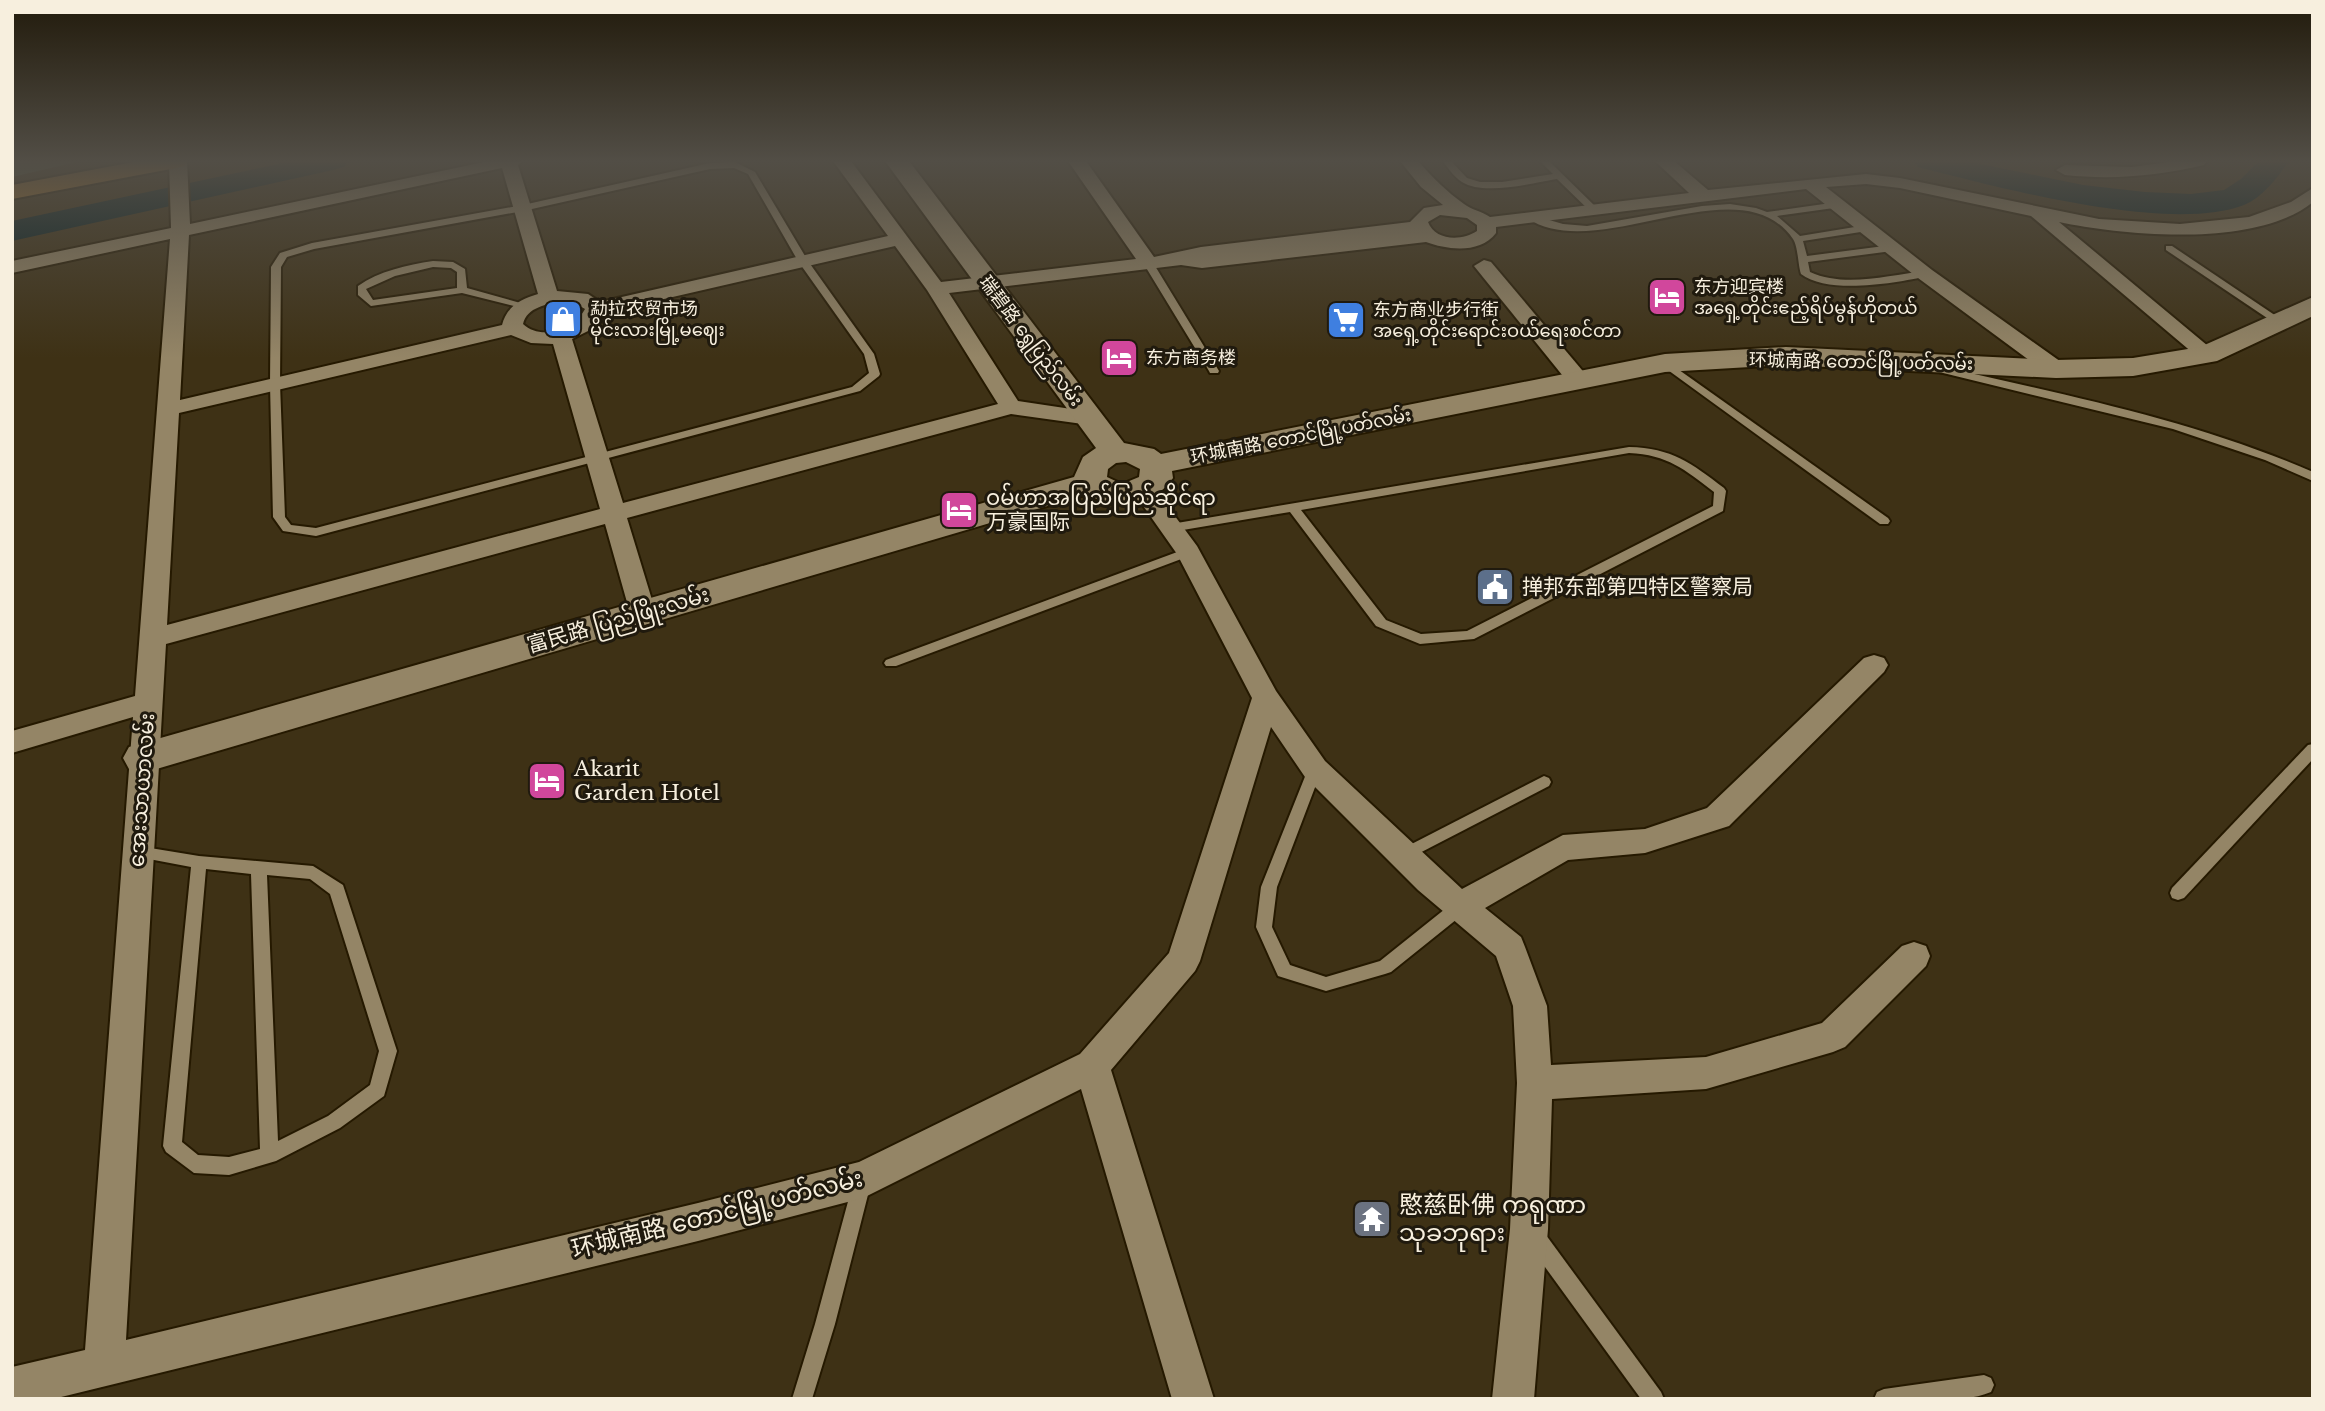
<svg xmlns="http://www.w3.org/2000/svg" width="2325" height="1411" font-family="'Libre Baskerville','Noto Sans SC','Noto Sans Myanmar',serif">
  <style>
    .green { fill: #4e5d45 }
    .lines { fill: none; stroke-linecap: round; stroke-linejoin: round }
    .river { fill: #001d22; fill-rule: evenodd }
    .lane-casing { stroke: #251900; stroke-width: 4 }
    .street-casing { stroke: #251900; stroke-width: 4 }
    .secondary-casing { stroke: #251900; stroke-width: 4 }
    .highway-casing { stroke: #251900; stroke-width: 4 }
    .lane { fill: #948566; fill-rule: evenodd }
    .street { fill: #948566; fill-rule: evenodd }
    .secondary { fill: #948566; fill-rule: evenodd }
    .highway { fill: #ae772a; fill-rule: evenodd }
    .labels { text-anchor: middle; stroke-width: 6; stroke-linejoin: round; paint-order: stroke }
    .far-poi-label { font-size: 18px; fill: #f7efde; stroke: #201a0e; text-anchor: start }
    .far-street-label { font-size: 18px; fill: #f7efde; stroke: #201a0e }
    .poi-label { font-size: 21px; fill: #f7efde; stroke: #201a0e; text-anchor: start }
    .street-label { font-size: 21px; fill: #f7efde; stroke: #201a0e }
    .near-poi-label { font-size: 24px; fill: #f7efde; stroke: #201a0e; text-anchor: start }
    .near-street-label { font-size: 24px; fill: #f7efde; stroke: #201a0e }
  </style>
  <rect width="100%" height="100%" fill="#3e3115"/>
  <polygon class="green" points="12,161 81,161 12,177"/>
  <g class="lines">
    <g class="river">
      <polygon points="292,161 348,161 344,167 333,170 12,241 12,221"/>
      <path d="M1914 161H1966L2083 185 2145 192 2191 194 2224 190 2241 179 2259 161H2289C2277 178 2263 197 2244 205 2169 234 1997 187 1918 167Z"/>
    </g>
    <g class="lane-casing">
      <g id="lane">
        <path d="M1443 161H1451L1467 178 1480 182H1502L1553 174 1540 161H1549L1599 210 1591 212 1557 179C1532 183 1484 196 1462 182 1454 177 1448 168 1443 161Z"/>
        <path d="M735 162 755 172 808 261 874 354 880 374 879 376 860 391 316 536 283 531 273 517 270 384 271 267 280 253 312 243 523 205 710 163ZM734 168 748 174 798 261 864 354 869 373 852 387 316 528 291 525 285 517 280 384 281 267 287 257 314 249 523 211 710 169Z"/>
        <path d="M1838 202 1843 205 1841 207 1777 216 1800 236 1867 225 1872 228 1867 231 1803 241 1807 256 1892 245 1897 248 1892 251 1808 262 1810 272C1845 288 1889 275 1925 271L1928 272V276C1896 283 1828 295 1801 274 1798 265 1798 246 1793 239 1740 162 1597 266 1527 218L1532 215 1563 224 1587 226 1702 206 1730 204 1756 208 1767 212Z"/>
        <polygon points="2166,246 2172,246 2285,322 2276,324 2166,250"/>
        <polygon points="1147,258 1152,261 1219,371 1218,373 1210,373 1209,371 1142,261"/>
        <path d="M433 261 453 262 465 269 467 288 531 306 526 309 462 293 371 306 358 295V286C379 271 407 265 433 261ZM433 267 451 268 457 272V288L373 300 366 289 395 276Z"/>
        <polygon points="1665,360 1888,518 1890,521 1888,524 1880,524 1661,365 1660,363"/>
        <path d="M1939 366C2066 395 2193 420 2313 472V481L2265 460 2173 429 1935 371V367Z"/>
        <path d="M1629 447C1672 448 1691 463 1724 488L1726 491 1723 511 1474 639 1420 644 1376 626 1290 512 1171 532 1165 528 1171 524ZM1629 453C1668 455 1684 469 1714 492L1713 506 1467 631 1421 634 1386 620 1301 510Z"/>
        <polygon points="1188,548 1194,552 1192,555 896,666 886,666 884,663 886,660"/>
        <polygon points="2313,744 2313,759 2184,898 2178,900 2172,898 2170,893 2172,888 2308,745"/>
        <polygon points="1315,763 1320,765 1322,769 1277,887 1272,927 1290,965 1326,977 1380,961 1455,901 1461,899 1467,901 1469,906 1467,911 1391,972 1385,974 1326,991 1278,976 1256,927 1261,887 1308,769 1310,765"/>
        <polygon points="1544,776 1549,778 1551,782 1549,786 1408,859 1403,861 1398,859 1395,855 1398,851"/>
        <path d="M138 846 199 856 313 866 343 885 397 1051 384 1096 340 1128 276 1161 229 1175 194 1173 166 1152 163 1146 191 867 133 856 130 852 133 848ZM206 869 251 874 260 1149 229 1157 198 1155 182 1142ZM267 875 310 879 330 894 379 1051 370 1085 328 1116 278 1141Z"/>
        <polygon points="862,1174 869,1176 871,1183 835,1324 812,1399 792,1399 815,1324 853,1183 855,1176"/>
        <polygon points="1536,1228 1543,1231 1661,1392 1664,1399 1641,1399 1529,1245 1526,1238 1529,1231"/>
        <path d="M1984 1375 1991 1378 1994 1385 1991 1392C1960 1405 1908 1399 1874 1399L1877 1392 1884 1389Z"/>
      </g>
    </g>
    <g class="street-casing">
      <g id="street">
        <path d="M169 161H187L190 224 489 161H522L518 165 557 291 588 294 600 302 888 236 833 161H851L941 282 1136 259 1068 161H1086L1154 257 1201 247 1410 222 1424 208 1443 205 1421 187 1400 161H1418C1432 177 1447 192 1464 204 1472 210 1481 211 1490 217L1689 193 1655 161H1674L1708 190 1866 174 1900 178 2099 219 2180 224 2249 217 2291 202 2313 188V202C2257 248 2125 236 2059 222L2214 351 2218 355 2214 359H2200L2031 216 1900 188 1866 184 1826 187 1932 270 2064 364 2067 369 2064 374H2048L1918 278 1806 189 1496 227V233C1480 254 1448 250 1426 242L1202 268 1181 265 949 293 1018 401 1098 413 1101 418 1098 423 1090 425 1011 414 627 518 656 613 652 619 643 622 634 619 630 613 605 524 166 644 126 1340 698 1203 859 1162 1080 1054 1169 953 1252 698 1177 554 1132 490 1136 485 1144 483 1152 485 1197 546 1276 691 1325 761 1462 889 1563 835 1645 829 1707 808 1864 658 1874 655 1884 658 1888 665 1884 672 1729 826 1645 853 1568 860 1485 908 1521 937 1525 947 1547 1006 1551 1065 1706 1057 1822 1023 1902 946 1914 942 1926 946 1930 956 1926 966 1845 1047 1833 1052 1706 1089 1552 1099 1548 1229 1534 1399H1492L1510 1229 1517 1083 1513 1006 1496 956 1418 890 1305 777 1271 727 1200 961 1195 971 1111 1070 1214 1399H1172L1081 1089 863 1198 698 1241 53 1399H12V1367L85 1350 133 717 12 753V731L135 696 170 239 12 273V261L171 228ZM502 168 538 294C521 299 507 306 502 325L180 400 189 235ZM1440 215 1467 218 1477 225V231C1462 241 1435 241 1428 222ZM895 246 927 290 998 404 623 503 572 339 588 331 603 313ZM562 302 575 303 585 309C574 330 541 341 523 324 527 307 547 304 562 302ZM511 335 531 343 553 344 600 509 167 625 179 413Z"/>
        <path d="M2177 161H2207L2204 165C2157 176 2113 180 2065 175L2056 170 2065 165 2132 167Z"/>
        <polygon points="1484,260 1491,262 1587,376 1590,381 1587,386 1571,386 1474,266"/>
      </g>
    </g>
    <g class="secondary-casing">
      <path id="secondary" d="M885 161H909L1124 443 1154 449 1161 454 1665 354 1786 347 2056 360 2133 358 2200 347 2313 297V316L2217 361 2133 376 2056 378 1786 365 1665 372 1172 471 1173 478C1155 505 1115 512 1088 494L143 773 129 769 123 758 129 747 1074 477 1083 457 1096 448ZM1126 462 1140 469 1139 477 1122 484 1107 477 1108 469 1116 463Z"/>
    </g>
    <g class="highway-casing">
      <polygon id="highway" points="139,161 188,161 184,166 176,168 12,199 12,185"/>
    </g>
    <use href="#lane" class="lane"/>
    <use href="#street" class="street"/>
    <use href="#secondary" class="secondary"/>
    <use href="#highway" class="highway"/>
  </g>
  <linearGradient id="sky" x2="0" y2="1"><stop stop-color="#221b0c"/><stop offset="0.45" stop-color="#524e46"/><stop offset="1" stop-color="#524e46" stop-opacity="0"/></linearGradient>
  <rect width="2325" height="358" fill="url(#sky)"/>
  <defs>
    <g id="hotel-square" transform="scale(2.0125)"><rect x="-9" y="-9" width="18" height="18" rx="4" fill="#d1479c" stroke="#201a0e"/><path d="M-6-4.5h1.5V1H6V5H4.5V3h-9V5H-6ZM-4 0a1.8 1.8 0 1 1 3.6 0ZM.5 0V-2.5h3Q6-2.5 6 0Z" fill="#fff"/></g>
    <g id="shop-square" transform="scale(2.0125)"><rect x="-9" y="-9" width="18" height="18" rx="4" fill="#3f7fe0" stroke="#201a0e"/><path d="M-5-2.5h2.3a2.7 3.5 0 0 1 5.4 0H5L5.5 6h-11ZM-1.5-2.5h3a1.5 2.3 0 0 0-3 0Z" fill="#fff"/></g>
    <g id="supermarket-square" transform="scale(2.0125)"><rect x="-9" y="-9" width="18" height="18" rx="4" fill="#3f7fe0" stroke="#201a0e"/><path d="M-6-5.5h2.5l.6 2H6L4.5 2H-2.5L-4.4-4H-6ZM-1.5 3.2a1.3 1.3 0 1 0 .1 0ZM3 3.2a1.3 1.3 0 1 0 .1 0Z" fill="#fff"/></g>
    <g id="civic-square" transform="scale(2.0125)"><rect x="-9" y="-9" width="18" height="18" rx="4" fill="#5c6f8a" stroke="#201a0e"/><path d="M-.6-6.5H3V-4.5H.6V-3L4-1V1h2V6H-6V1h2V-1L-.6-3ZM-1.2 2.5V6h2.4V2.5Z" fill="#fff"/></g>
    <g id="temple-square" transform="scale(2.0125)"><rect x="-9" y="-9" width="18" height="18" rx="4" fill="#6b7280" stroke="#201a0e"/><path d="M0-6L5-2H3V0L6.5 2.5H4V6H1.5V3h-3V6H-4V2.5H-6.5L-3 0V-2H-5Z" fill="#fff"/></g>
  </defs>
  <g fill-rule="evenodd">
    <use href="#hotel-square" x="1667" y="297"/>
    <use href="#shop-square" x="563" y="319"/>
    <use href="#supermarket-square" x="1346" y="320"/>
    <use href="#hotel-square" x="1119" y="358"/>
    <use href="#hotel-square" x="959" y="510"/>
    <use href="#civic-square" x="1495" y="587"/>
    <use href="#hotel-square" x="547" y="781"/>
    <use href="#temple-square" x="1372" y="1219"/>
  </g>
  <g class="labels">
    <g class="far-poi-label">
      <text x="1694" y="293">东方迎宾楼<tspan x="1694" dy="21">အရှေ့တိုင်းဧည့်ရိပ်မွန်ဟိုတယ်</tspan></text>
      <text x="590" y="315">勐拉农贸市场<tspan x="590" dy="21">မိုင်းလားမြို့မဈေး</tspan></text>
      <text x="1373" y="316">东方商业步行街<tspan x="1373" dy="21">အရှေ့တိုင်းရောင်းဝယ်ရေးစင်တာ</tspan></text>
      <text x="1146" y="364">东方商务楼</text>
    </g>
    <g class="far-street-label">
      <text transform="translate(1031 341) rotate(53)" y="6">瑞碧路 ရွှေပြည်လမ်း</text>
      <text transform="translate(1861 362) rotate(1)" y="6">环城南路 တောင်မြို့ပတ်လမ်း</text>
      <text transform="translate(1301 436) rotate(-11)" y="6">环城南路 တောင်မြို့ပတ်လမ်း</text>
    </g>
    <g class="poi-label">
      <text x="986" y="505">ဝမ်ဟာအပြည်ပြည်ဆိုင်ရာ<tspan x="986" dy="24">万豪国际</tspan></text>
      <text x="1522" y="594">掸邦东部第四特区警察局</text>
      <text x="574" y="776">Akarit<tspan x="574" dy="24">Garden Hotel</tspan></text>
    </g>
    <g class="street-label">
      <text transform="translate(618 620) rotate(-16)" y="7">富民路 ပြည်ဖြိုးလမ်း</text>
      <text transform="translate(142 790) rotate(-86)" y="7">အေးသာယာလမ်း</text>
    </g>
    <g class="near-poi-label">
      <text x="1399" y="1213">愍慈卧佛 ကရုဏာ<tspan x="1399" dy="28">သုခဘုရား</tspan></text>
    </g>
    <g class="near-street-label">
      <text transform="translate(717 1214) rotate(-14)" y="8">环城南路 တောင်မြို့ပတ်လမ်း</text>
    </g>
  </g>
  <rect width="2325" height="1411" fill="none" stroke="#f7efde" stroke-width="28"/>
</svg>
